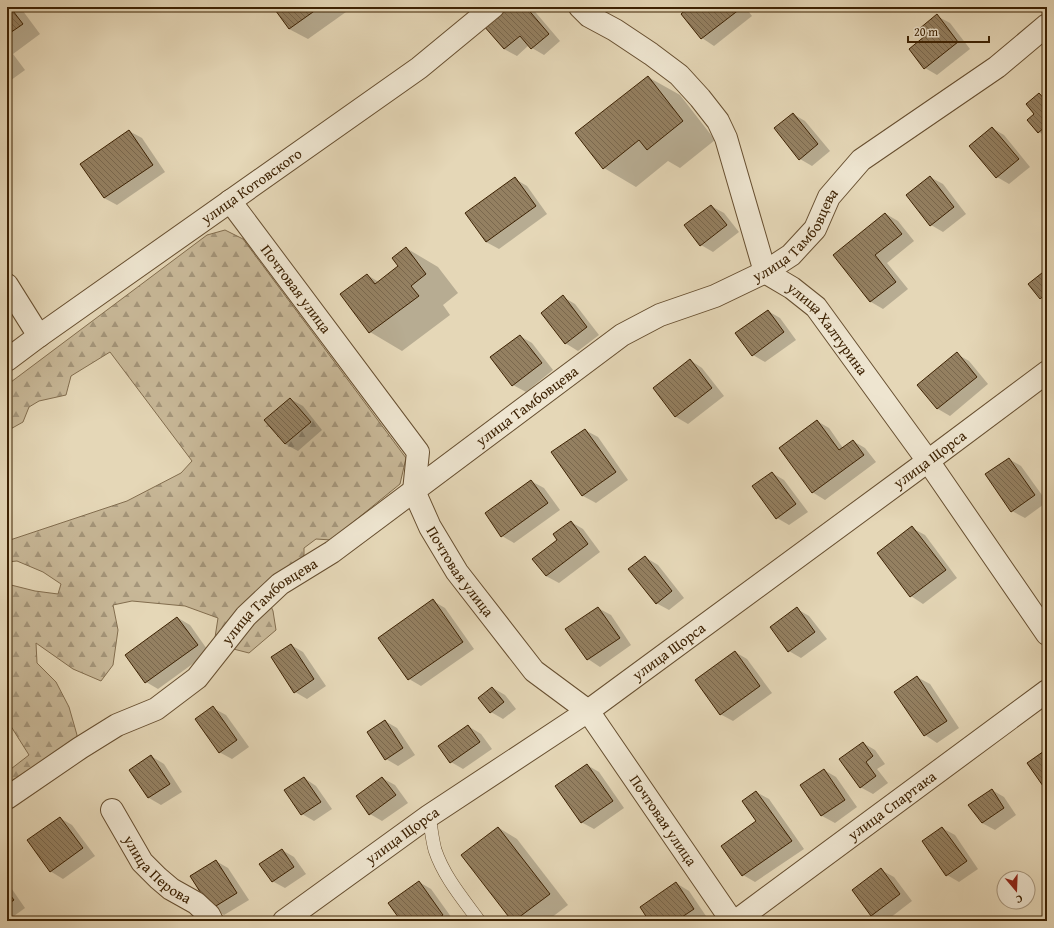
<svg xmlns="http://www.w3.org/2000/svg" width="1054" height="928" font-family="'Gentium Book Plus',serif">
  <style>
    .forest { fill: url(#forest-firs); stroke: #826d4e }
    .shadow { fill: #0003 }
    .building { fill: url(#building-back-hatch); stroke: #3d2203 }
    .lines { fill: none; stroke-linecap: round; stroke-linejoin: round }
    .lane-casing { stroke: #674f30; stroke-width: 14 }
    .street-casing { stroke: #674f30; stroke-width: 24 }
    .lane { stroke: #eee5d0; stroke-width: 13 }
    .street { stroke: #eee5d0; stroke-width: 22 }
    .labels { text-anchor: middle; stroke-width: 3; stroke-linejoin: round; paint-order: stroke }
    .street-label { font-size: 15px; fill: #3d2203; stroke: #eee5d0 }
  </style>
  <defs>
    <pattern id="forest-firs" width="22" height="20" patternUnits="userSpaceOnUse"><rect width="22" height="20" fill="#c8b898"/><path d="M5 1l3.5 6h-7zM16 11l3.5 6h-7z" fill="#a4957a"/></pattern>
    <pattern id="building-back-hatch" width="6" height="6" patternUnits="userSpaceOnUse"><rect width="6" height="6" fill="#948061"/><path d="M-1 5l2 2M0 0l6 6M5-1l2 2" fill="none" stroke="#7a684e"/></pattern>
  </defs>
  <rect width="100%" height="100%" fill="#e5d7b7"/>
  <filter id="stains"><feTurbulence type="fractalNoise" baseFrequency=".005" numOctaves="4"/><feColorMatrix values="0 0 0 0 .2 0 0 0 0 .09 0 0 0 0 .02 0 0 0 .5 -.17"/></filter>
  <radialGradient id="worn" r=".72"><stop offset=".6" stop-color="#630" stop-opacity="0"/><stop offset="1" stop-color="#630" stop-opacity=".3"/></radialGradient>
  <polygon class="forest" points="225,230 243,239 406,458 400,484 331,540 316,539 304,548 304,556 272,576 264,590 273,611 276,630 249,653 214,644 218,618 185,606 132,601 113,605 118,630 113,665 101,681 73,669 36,643 37,663 56,682 69,707 77,735 76,748 7,787 7,772 29,755 7,720 7,584 35,591 58,594 61,584 43,572 17,561 7,562 7,541 127,501 181,473 192,461 110,352 71,376 66,395 39,401 29,407 23,422 7,431 7,385 207,235"/>
  <g class="shadow">
    <polygon points="7,7 20,7 40,34 13,54 25,70 7,83"/>
    <polygon points="274,7 353,7 308,39 289,29"/>
    <polygon points="506,7 531,7 560,41 544,55 532,48 529,45 517,56 504,49"/>
    <polygon points="691,7 745,7 752,16 714,46 702,38 682,14"/>
    <polygon points="937,16 950,23 970,49 937,75 925,68 926,36"/>
    <polygon points="648,77 680,95 715,140 680,168 668,161 636,187 604,168"/>
    <polygon points="1039,94 1047,99 1047,137 1039,132 1028,120 1036,114"/>
    <polygon points="793,114 805,121 830,151 812,166 800,159"/>
    <polygon points="992,128 1004,135 1030,167 1009,184 997,177"/>
    <polygon points="129,131 142,138 165,172 117,205 104,198"/>
    <polygon points="930,177 943,184 966,214 943,232 931,225"/>
    <polygon points="515,179 527,186 547,214 499,249 486,242"/>
    <polygon points="711,206 724,213 739,232 713,252 701,245"/>
    <polygon points="886,214 898,221 914,241 887,263 908,289 883,309 871,302 834,255"/>
    <polygon points="406,248 438,267 458,293 443,305 450,315 402,351 370,332 341,295 367,275 379,282 400,266"/>
    <polygon points="1047,271 1047,301 1041,298"/>
    <polygon points="563,297 575,304 599,335 578,351 565,343"/>
    <polygon points="768,311 780,318 796,340 765,362 753,355"/>
    <polygon points="520,336 532,343 553,370 526,392 513,385"/>
    <polygon points="957,354 969,361 988,384 950,416 938,409 918,385"/>
    <polygon points="690,360 702,368 724,396 688,424 676,417 654,388"/>
    <polygon points="290,399 303,406 322,430 298,451 285,444"/>
    <polygon points="817,421 829,428 843,448 853,441 865,448 876,462 825,500 812,492"/>
    <polygon points="585,430 598,437 628,480 596,503 583,496 553,452"/>
    <polygon points="1009,459 1021,466 1047,502 1025,518 1012,511"/>
    <polygon points="772,473 784,480 808,512 789,525 777,518"/>
    <polygon points="531,481 544,488 560,510 514,543 502,536"/>
    <polygon points="571,522 583,529 600,552 559,583 546,576 559,540"/>
    <polygon points="912,528 925,535 957,578 923,604 911,596 878,553"/>
    <polygon points="645,557 658,565 684,598 669,610 656,603"/>
    <polygon points="433,601 445,608 474,649 421,686 409,679"/>
    <polygon points="598,608 611,615 631,645 600,667 588,659"/>
    <polygon points="797,609 809,616 827,639 801,658 789,651"/>
    <polygon points="178,618 190,625 209,652 158,689 146,682"/>
    <polygon points="291,645 303,652 326,686 307,699 295,692"/>
    <polygon points="735,652 747,659 772,693 733,721 720,714"/>
    <polygon points="917,677 930,684 959,728 937,743 925,735"/>
    <polygon points="493,688 505,695 516,709 503,719 491,712"/>
    <polygon points="213,708 226,715 249,747 232,759 219,752"/>
    <polygon points="385,721 397,728 415,755 398,766 386,759"/>
    <polygon points="468,726 481,734 492,749 463,769 451,762"/>
    <polygon points="863,743 875,750 885,764 877,769 888,783 873,794 860,787"/>
    <polygon points="151,756 164,764 182,792 161,805 149,798 131,770"/>
    <polygon points="587,765 599,772 624,808 594,829 581,822"/>
    <polygon points="824,770 836,777 857,807 835,823 822,816 801,785"/>
    <polygon points="304,778 316,786 332,809 314,821 302,814"/>
    <polygon points="382,778 395,785 408,803 382,821 370,814"/>
    <polygon points="992,790 1004,797 1016,815 995,830 982,823"/>
    <polygon points="756,792 769,799 804,849 755,882 743,875 758,822"/>
    <polygon points="60,818 72,825 95,856 63,879 50,871"/>
    <polygon points="499,828 517,839 568,905 547,921 513,921"/>
    <polygon points="942,828 955,835 978,869 959,882 947,875"/>
    <polygon points="282,850 294,857 306,874 285,888 272,881"/>
    <polygon points="216,861 228,868 249,900 224,915 212,908"/>
    <polygon points="881,870 894,877 912,901 886,921 881,921 871,915"/>
    <polygon points="7,882 25,908 7,921"/>
    <polygon points="419,882 431,889 454,921 402,921"/>
    <polygon points="676,883 689,891 706,916 699,921 650,921"/>
  </g>
  <g class="building">
    <polygon points="7,7 10,7 23,24 7,35"/>
    <polygon points="273,7 320,7 289,29"/>
    <polygon points="504,7 526,7 549,34 531,49 520,36 504,49 483,25"/>
    <polygon points="689,7 739,7 740,9 701,39 681,14"/>
    <polygon points="937,14 958,42 924,69 909,49 925,36 919,29"/>
    <polygon points="648,76 683,121 647,150 639,140 603,169 575,133"/>
    <polygon points="1039,93 1047,102 1047,125 1038,133 1027,120 1034,114 1026,104"/>
    <polygon points="793,113 818,144 799,160 774,128"/>
    <polygon points="992,127 1019,159 996,178 969,146"/>
    <polygon points="129,130 153,165 104,198 80,164"/>
    <polygon points="930,176 954,207 930,226 906,195"/>
    <polygon points="515,177 536,206 486,242 465,213"/>
    <polygon points="711,205 727,225 700,246 684,225"/>
    <polygon points="885,213 902,234 875,255 896,282 870,302 833,255"/>
    <polygon points="406,247 426,274 411,286 419,296 369,333 340,294 367,274 375,284 398,266 392,258"/>
    <polygon points="1047,269 1047,293 1040,299 1028,284"/>
    <polygon points="563,295 587,327 565,344 541,313"/>
    <polygon points="768,310 784,332 752,356 735,333"/>
    <polygon points="520,335 542,363 512,386 490,357"/>
    <polygon points="957,352 977,377 937,409 917,385"/>
    <polygon points="690,359 712,388 675,417 653,388"/>
    <polygon points="290,398 311,422 285,444 264,420"/>
    <polygon points="817,420 839,450 853,440 864,455 812,493 779,448"/>
    <polygon points="585,429 616,472 582,496 551,452"/>
    <polygon points="1009,458 1035,495 1011,512 985,474"/>
    <polygon points="772,472 796,504 776,519 752,486"/>
    <polygon points="531,480 548,503 501,537 485,513"/>
    <polygon points="571,521 588,544 546,576 532,559 557,540 553,534"/>
    <polygon points="912,526 946,570 910,597 877,553"/>
    <polygon points="645,556 672,591 656,604 628,569"/>
    <polygon points="433,599 463,642 408,680 378,638"/>
    <polygon points="598,607 620,638 587,660 565,629"/>
    <polygon points="797,607 815,632 788,652 770,627"/>
    <polygon points="177,617 198,645 145,683 125,655"/>
    <polygon points="291,644 314,679 294,693 271,657"/>
    <polygon points="735,651 760,686 720,715 695,680"/>
    <polygon points="917,676 947,721 924,736 894,692"/>
    <polygon points="492,687 504,702 490,713 478,698"/>
    <polygon points="213,706 237,740 219,753 195,719"/>
    <polygon points="385,720 403,748 385,760 367,732"/>
    <polygon points="468,725 480,742 450,763 438,746"/>
    <polygon points="863,742 873,756 866,762 876,776 860,788 839,759"/>
    <polygon points="1047,749 1047,783 1043,786 1027,763"/>
    <polygon points="151,755 170,784 148,798 129,770"/>
    <polygon points="587,764 613,801 581,823 555,786"/>
    <polygon points="824,769 845,800 821,816 800,785"/>
    <polygon points="304,777 321,802 301,815 284,790"/>
    <polygon points="382,777 396,795 369,815 356,796"/>
    <polygon points="992,789 1004,808 982,823 968,805"/>
    <polygon points="756,791 792,841 742,876 721,846 756,821 742,801"/>
    <polygon points="60,817 83,848 50,872 27,840"/>
    <polygon points="498,827 550,894 514,921 512,921 461,855"/>
    <polygon points="942,827 967,861 946,876 922,841"/>
    <polygon points="282,849 294,867 272,882 259,864"/>
    <polygon points="216,860 237,893 211,909 190,876"/>
    <polygon points="881,868 900,894 871,916 852,890"/>
    <polygon points="419,881 443,915 435,921 401,921 388,903"/>
    <polygon points="676,882 694,909 676,921 649,921 640,907"/>
    <polygon points="7,891 14,900 7,905"/>
  </g>
  <g class="lines">
    <g class="lane-casing">
      <path id="lane" d="M429 816C431 827 432 839 435 850 444 877 463 899 479 921"/>
    </g>
    <g class="street-casing">
      <g id="street">
        <path id="s1" d="M580 7 589 16 615 30 651 54 679 75 700 98 718 121 726 138 765 272 792 288 816 307 928 461 1047 634"/>
        <path id="s2" d="M230 201 418 452 414 491 430 527 457 572 534 671 588 711 732 921"/>
        <polyline points="7,285 39,336"/>
        <path id="s3" d="M7 360 39 336 419 68 493 7"/>
        <path id="s4" d="M7 798 80 748 117 725 156 709 197 678 246 616 280 584 332 552 622 335 660 315 715 296 765 272 791 255 815 229 829 197 861 160 997 67 1047 25"/>
        <path id="s5" d="M112 810 142 862 158 878 171 889 196 903 209 915 212 921"/>
        <path id="s6" d="M284 921 429 816 588 711 928 461 1047 372"/>
        <path id="s7" d="M736 921 1047 691"/>
      </g>
    </g>
    <use href="#lane" class="lane"/>
    <use href="#street" class="street"/>
  </g>
  <g class="labels">
    <g class="street-label">
      <text dy="5" stroke="none"><textPath href="#s3" startOffset="300">улица Котовского</textPath></text>
      <text dy="5" stroke="none"><textPath href="#s4" startOffset="980">улица Тамбовцева</textPath></text>
      <text dy="5" stroke="none"><textPath href="#s2" startOffset="110">Почтовая улица</textPath></text>
      <text dy="5" stroke="none"><textPath href="#s1" startOffset="425">улица Халтурина</textPath></text>
      <text dy="5" stroke="none"><textPath href="#s4" startOffset="656">улица Тамбовцева</textPath></text>
      <text dy="5" stroke="none"><textPath href="#s6" startOffset="794">улица Щорса</textPath></text>
      <text dy="5" stroke="none"><textPath href="#s2" startOffset="446">Почтовая улица</textPath></text>
      <text dy="5" stroke="none"><textPath href="#s4" startOffset="332">улица Тамбовцева</textPath></text>
      <text dy="5" stroke="none"><textPath href="#s6" startOffset="470">улица Щорса</textPath></text>
      <text dy="5" stroke="none"><textPath href="#s7" startOffset="194">улица Спартака</textPath></text>
      <text dy="5" stroke="none"><textPath href="#s2" startOffset="770">Почтовая улица</textPath></text>
      <text dy="5" stroke="none"><textPath href="#s6" startOffset="146">улица Щорса</textPath></text>
      <text dy="5" stroke="none"><textPath href="#s5" startOffset="76">улица Перова</textPath></text>
    </g>
  </g>
  <rect width="1054" height="928" fill="none" stroke="#e5d7b7" stroke-width="24"/>
  <rect x="8" y="8" width="1038" height="912" fill="none" stroke="#3d2203" stroke-width="2"/>
  <rect x="12" y="12" width="1030" height="904" fill="none" stroke="#3d2203"/>
  <g transform="translate(1016 890) rotate(161)"><circle r="19" fill="#eee5d0" stroke="#a7977e"/>
  <path d="M0-3L7 15L0 10L-7 15Z" fill="#8f2418"/>
  <text y="-6" font-size="11" font-weight="bold" text-anchor="middle" fill="#3d2203">С</text>
  </g>
  <path d="M908 36v6h81v-6" fill="none" stroke="#3d2203" stroke-width="2"/>
  <text x="914" y="36" font-size="12" fill="#3d2203" stroke="#eee5d0" stroke-width="3" paint-order="stroke">20 m</text>
  <rect width="100%" height="100%" filter="url(#stains)"/>
  <rect width="100%" height="100%" fill="url(#worn)"/>
</svg>
